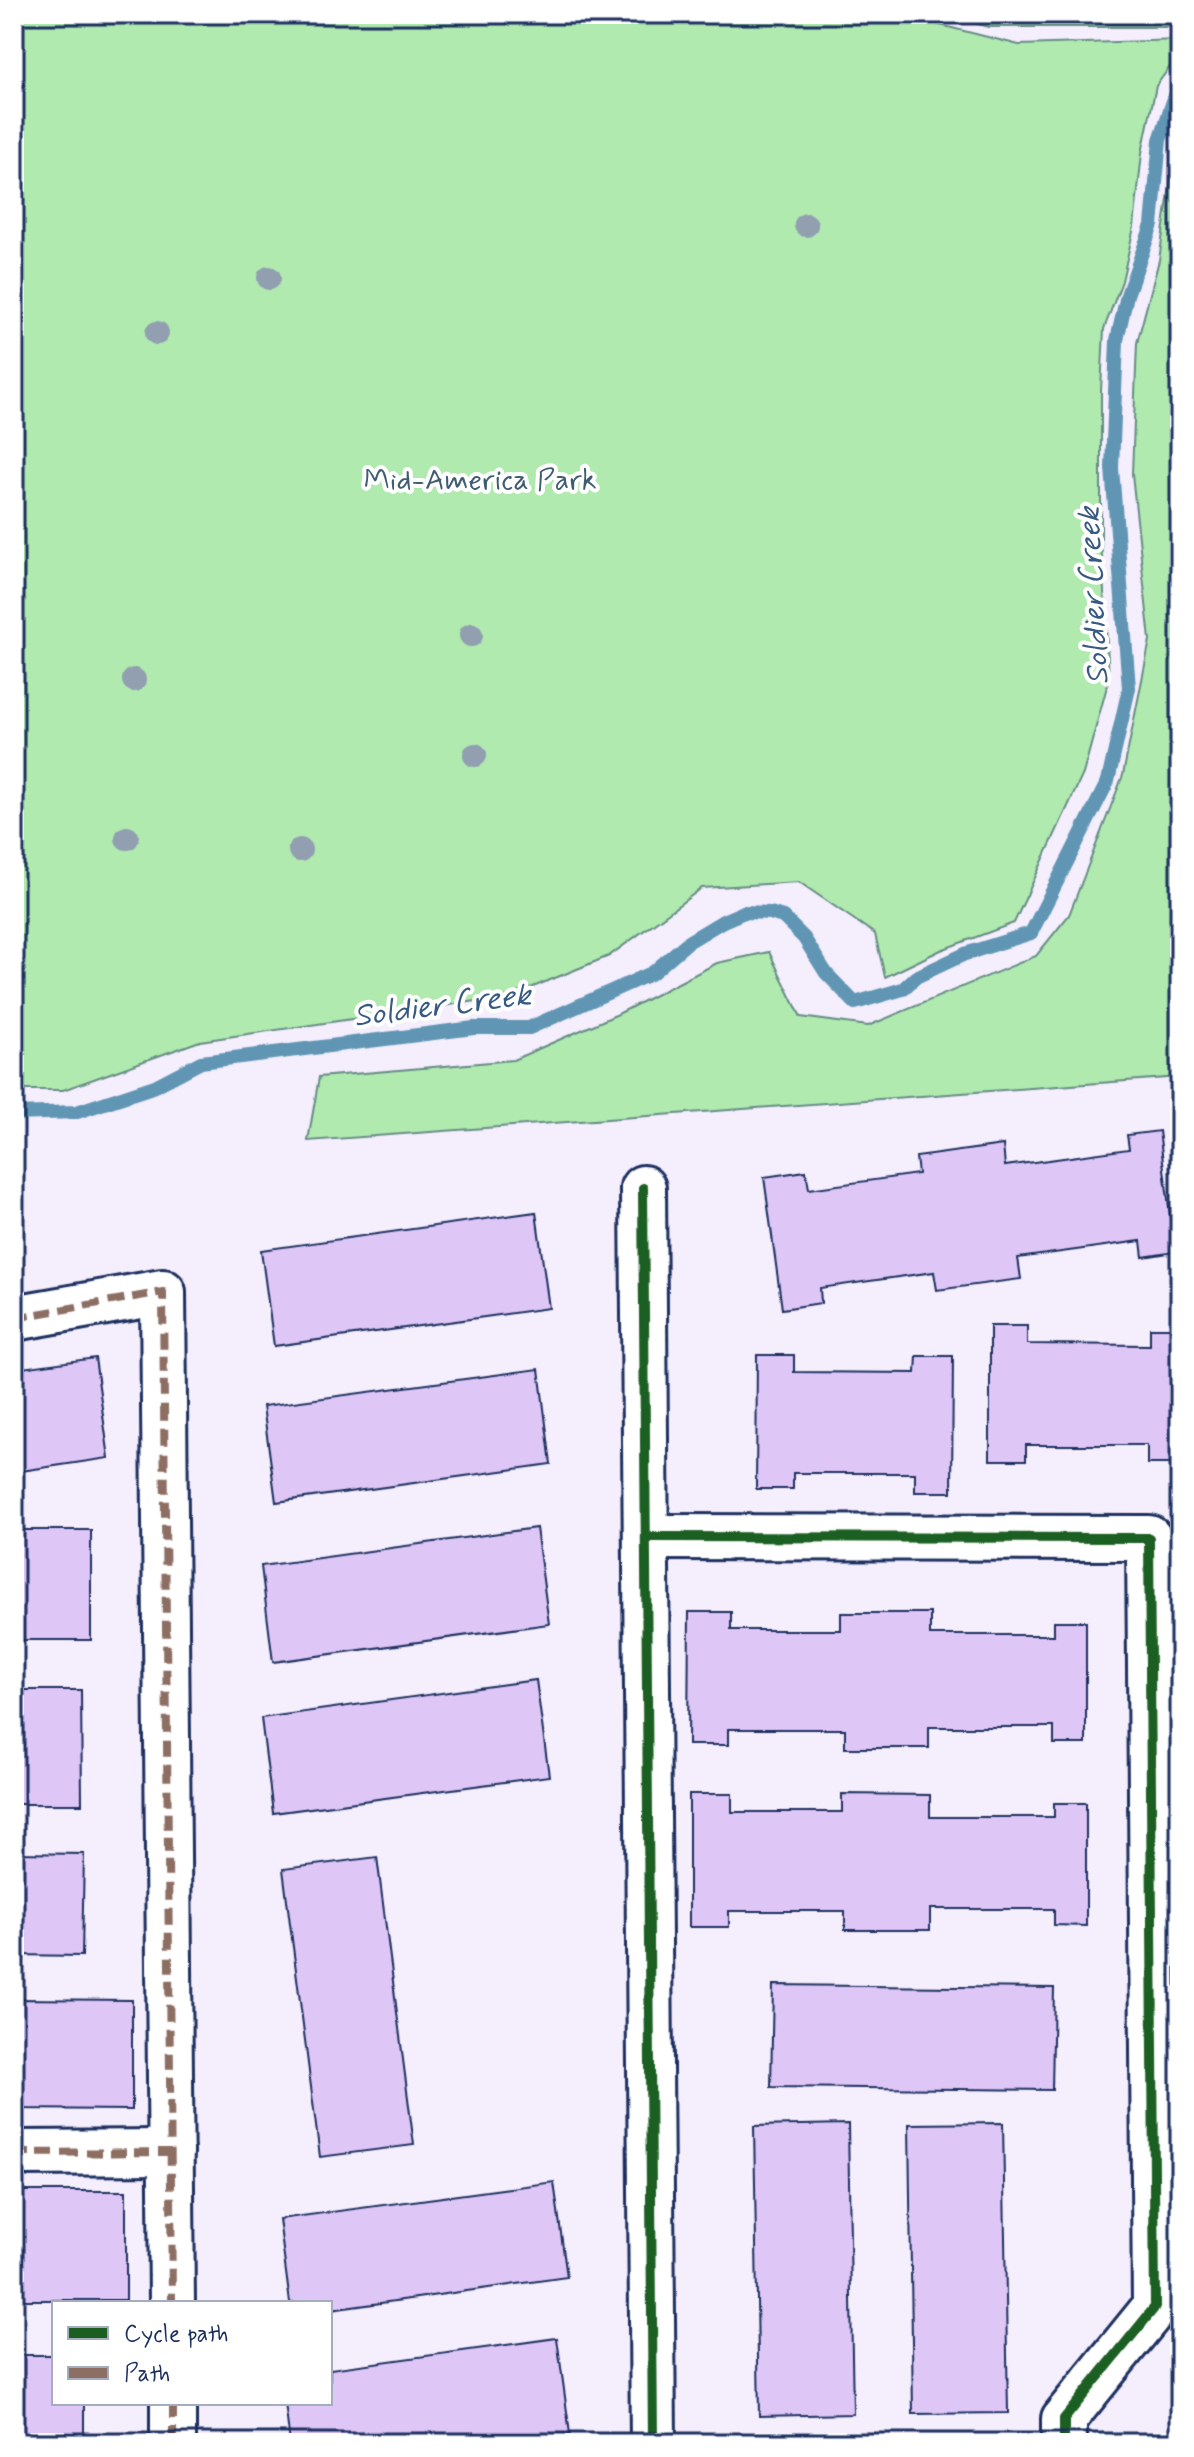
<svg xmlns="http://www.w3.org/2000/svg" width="1194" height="2457" font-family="Mynerve,sans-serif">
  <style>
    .green { fill: #b0eaaf; stroke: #668c86; stroke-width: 2 }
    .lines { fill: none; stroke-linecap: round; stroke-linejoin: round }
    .stream { stroke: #6096b4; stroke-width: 14 }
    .building { fill: #dec7f7; stroke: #1b2f5e; stroke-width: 2 }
    .minor-casing { stroke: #1b2f5e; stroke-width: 50 }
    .minor { stroke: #fff; stroke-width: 44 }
    .quiet { stroke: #8d6e63; stroke-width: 8; stroke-dasharray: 16 8; stroke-linecap: butt }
    .cycleway-casing { stroke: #fff; stroke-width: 15 }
    .cycleway { stroke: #1b5e20; stroke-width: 10 }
    .tree { fill: #919fb1 }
    .labels { text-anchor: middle; stroke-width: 8; stroke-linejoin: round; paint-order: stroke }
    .park-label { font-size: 30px; fill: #405e72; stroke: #fff }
    .water-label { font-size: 32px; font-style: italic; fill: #385a82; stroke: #fff }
  </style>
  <rect width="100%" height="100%" fill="#f5eefd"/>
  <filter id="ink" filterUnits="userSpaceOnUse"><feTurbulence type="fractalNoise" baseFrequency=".0125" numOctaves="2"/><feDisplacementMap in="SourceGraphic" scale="16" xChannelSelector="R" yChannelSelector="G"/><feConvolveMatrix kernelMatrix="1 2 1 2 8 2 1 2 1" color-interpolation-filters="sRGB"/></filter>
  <g filter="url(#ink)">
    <g class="green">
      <polygon points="14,14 897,14 1019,45 1180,40 1180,53 1156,86 1142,153 1134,227 1122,281 1104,329 1101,391 1101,539 1109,679 1083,774 1014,923 941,950 885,977 875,934 799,882 702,888 609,956 511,996 200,1041 63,1090 14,1090"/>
      <polygon points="946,14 1180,14 1180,23 1175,27 988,27"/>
      <polygon points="1180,151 1180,1077 308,1141 319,1077 513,1060 618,1014 717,963 769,952 801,1017 868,1026 1036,956 1069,915 1123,775 1150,640 1132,474 1137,343 1159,260 1171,179"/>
      <polygon points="723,2434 879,2435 879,2443 723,2443"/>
    </g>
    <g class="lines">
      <polyline class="stream" points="14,1114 77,1112 155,1086 201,1062 474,1028 529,1028 652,973 688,942 723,921 744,912 770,913 783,917 804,938 826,973 855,1003 903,989 916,977 965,954 1031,933 1108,781 1129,688 1112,468 1117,340 1127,295 1152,225 1160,140 1174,98 1180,89"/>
    </g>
    <g class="building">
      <polygon points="1159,1131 1175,1252 1143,1257 1141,1241 1018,1258 1021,1279 937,1290 934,1272 820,1288 821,1303 782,1309 764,1177 806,1171 809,1189 918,1174 916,1157 1003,1145 1005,1166 1129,1149 1127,1135"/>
      <polygon points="536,1212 549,1308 274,1346 261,1250"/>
      <polygon points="990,1326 1027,1326 1027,1344 1150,1345 1150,1328 1180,1328 1180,1464 1147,1464 1147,1445 1026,1445 1026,1460 990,1460"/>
      <polygon points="757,1355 794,1355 794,1372 916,1373 917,1356 953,1356 952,1492 915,1492 915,1473 793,1473 793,1489 756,1489"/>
      <polygon points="95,1358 109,1458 14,1472 14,1369"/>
      <polygon points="539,1369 551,1464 276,1502 263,1406"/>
      <polygon points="536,1528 549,1624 273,1662 261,1566"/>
      <rect x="14" y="1530" width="77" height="110"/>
      <polygon points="689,1612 731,1612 731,1630 841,1630 841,1613 930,1613 930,1635 1054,1635 1054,1621 1086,1621 1086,1744 1054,1744 1054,1727 929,1727 929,1748 845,1748 845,1729 728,1729 728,1745 688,1745"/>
      <polygon points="536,1680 549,1776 273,1813 261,1718"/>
      <polygon points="14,1690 81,1690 82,1804 14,1804"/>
      <polygon points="689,1794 732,1794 732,1812 842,1812 842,1794 930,1795 930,1817 1054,1817 1054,1803 1086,1803 1086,1926 1054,1925 1054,1909 930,1909 930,1930 845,1930 845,1911 729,1911 729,1927 689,1927"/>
      <polygon points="14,1853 84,1854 82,1956 14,1955"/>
      <polygon points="377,1857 414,2145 320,2157 283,1869"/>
      <polygon points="773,1985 1054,1988 1052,2090 771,2087"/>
      <polygon points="14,1999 132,2000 132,2110 14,2109"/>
      <polygon points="1003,2123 1008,2413 913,2414 909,2124"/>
      <polygon points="848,2124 853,2414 759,2416 754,2126"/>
      <polygon points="554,2182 567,2277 330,2310 330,2303 290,2303 279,2219"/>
      <rect x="14" y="2191" width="112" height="109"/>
      <polygon points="557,2338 570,2434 503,2443 290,2443 285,2403 330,2403 330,2369"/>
      <polygon points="14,2355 54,2355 54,2403 84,2403 84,2443 14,2443"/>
    </g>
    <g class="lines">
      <g class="minor-casing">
        <g id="minor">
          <polyline points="643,1188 653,2443"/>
          <polyline points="14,1318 163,1292 172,2303"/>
          <polyline points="646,1537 1149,1538 1155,2307 1064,2419 1064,2443"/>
          <polyline points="14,2153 171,2152"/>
          <polyline points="173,2403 173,2443"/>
        </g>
      </g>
      <use href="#minor" class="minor"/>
      <g class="quiet">
        <polyline points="14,1318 163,1292 172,2303"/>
        <polyline points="14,2153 171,2152"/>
        <polyline points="173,2403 173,2443"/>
      </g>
      <g class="cycleway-casing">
        <g id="cycleway">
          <polyline points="643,1188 653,2443"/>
          <polyline points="646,1537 1149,1538 1155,2307 1064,2419 1064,2443"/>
        </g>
      </g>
      <use href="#cycleway" class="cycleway"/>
    </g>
    <g class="tree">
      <circle cx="806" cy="225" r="12"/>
      <circle cx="269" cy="278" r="12"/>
      <circle cx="157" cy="333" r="12"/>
      <circle cx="471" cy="635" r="12"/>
      <circle cx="134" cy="680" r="12"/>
      <circle cx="475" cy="755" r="12"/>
      <circle cx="127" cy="838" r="12"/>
      <circle cx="300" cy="850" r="12"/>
    </g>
  </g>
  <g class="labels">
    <g class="park-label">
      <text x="480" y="489">Mid-America Park</text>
    </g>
    <g class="water-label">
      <text transform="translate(1092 596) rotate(-93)" y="11">Soldier Creek</text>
      <text transform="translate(442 1004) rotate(-7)" y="11">Soldier Creek</text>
    </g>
  </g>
  <rect width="1194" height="2457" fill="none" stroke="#fff" stroke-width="48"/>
  <rect x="24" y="24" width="1146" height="2409" fill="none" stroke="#1b2f5e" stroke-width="3" filter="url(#ink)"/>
  <rect x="52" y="2301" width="280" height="104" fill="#ffffff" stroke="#a4acbf" stroke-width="2"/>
  <rect x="68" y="2327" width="40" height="12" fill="#1b5e20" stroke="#a4acbf" stroke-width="2"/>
  <text x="124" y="2341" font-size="24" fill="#1b2f5e">Cycle path</text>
  <rect x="68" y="2367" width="40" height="12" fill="#8d6e63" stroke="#a4acbf" stroke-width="2"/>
  <text x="124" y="2381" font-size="24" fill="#1b2f5e">Path</text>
</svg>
